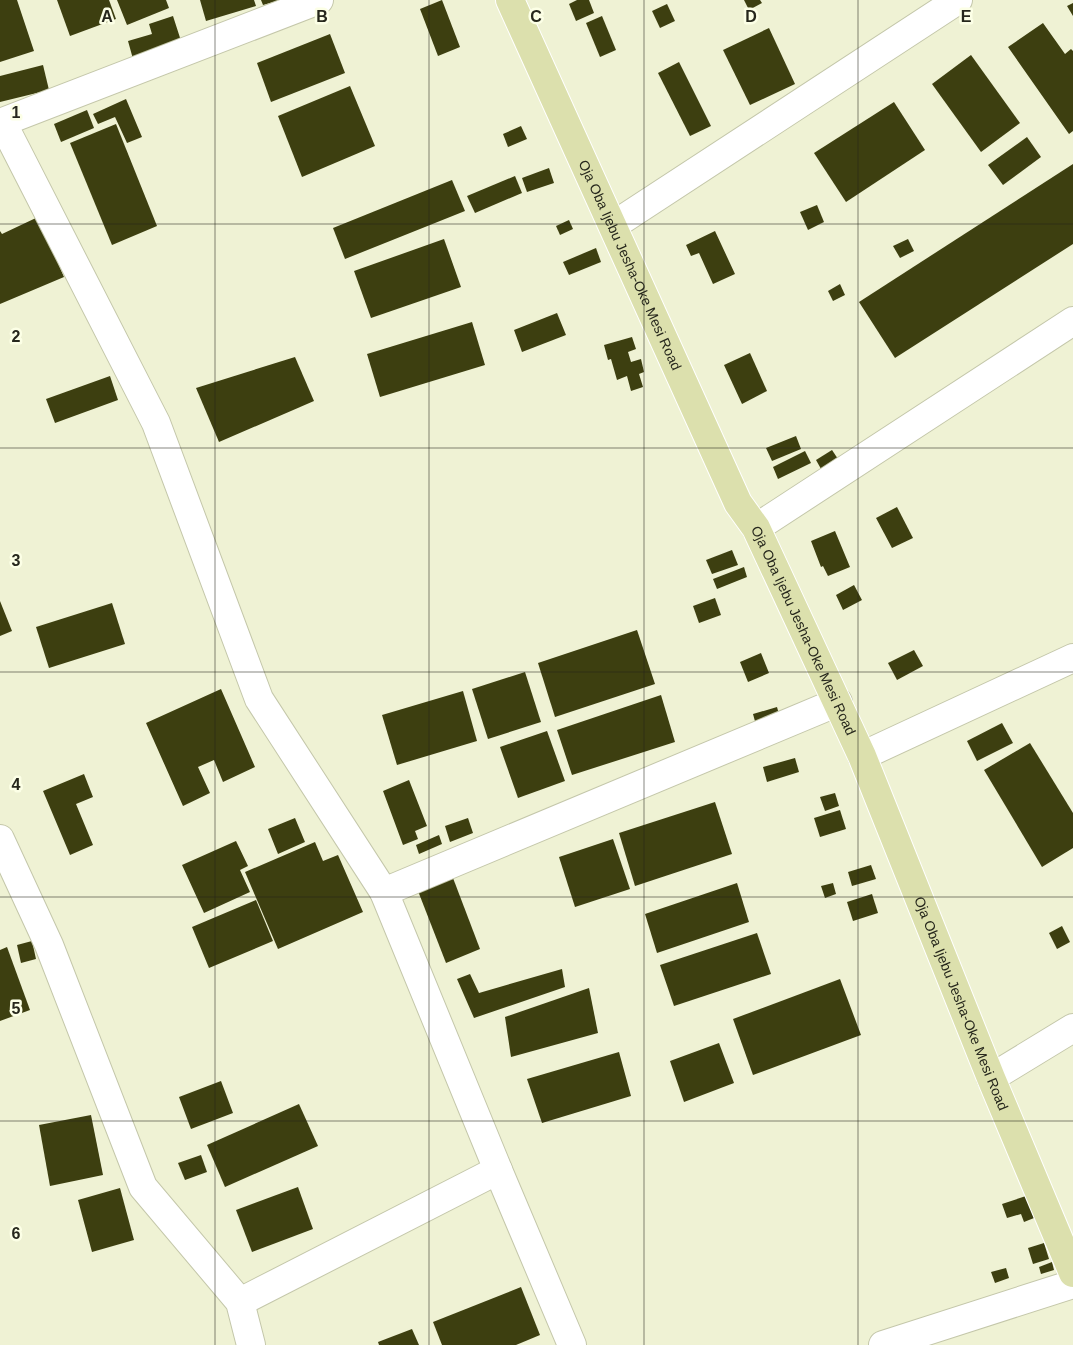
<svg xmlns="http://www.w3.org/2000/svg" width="1073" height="1345" font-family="Helvetica,sans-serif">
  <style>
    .building { fill: #3d3f10 }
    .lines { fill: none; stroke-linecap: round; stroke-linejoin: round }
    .minor-casing { stroke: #c4c7aa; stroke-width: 30 }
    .major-casing { stroke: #fff; stroke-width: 30 }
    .minor { stroke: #fff; stroke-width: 28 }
    .major { stroke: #dce0ad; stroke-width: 28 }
    .grid { fill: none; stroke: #26271c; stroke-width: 1; stroke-opacity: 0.55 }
    .labels { text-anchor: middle; stroke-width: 5; stroke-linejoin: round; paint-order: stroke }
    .street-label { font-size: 14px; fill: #26271c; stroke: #fcffe6 }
    .grid-label { font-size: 16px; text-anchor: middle; font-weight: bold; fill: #26271c; stroke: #fcffe6; stroke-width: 5; stroke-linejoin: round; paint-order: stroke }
  </style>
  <rect width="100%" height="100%" fill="#eff2d4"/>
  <g class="building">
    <polygon points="0,0 17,0 34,51 0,62"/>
    <polygon points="57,0 109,0 116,19 70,36"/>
    <polygon points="117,0 166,0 169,8 127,25"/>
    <polygon points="200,0 254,0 256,6 206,21"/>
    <polygon points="261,0 277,0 277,1 263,5"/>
    <polygon points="442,0 460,47 438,56 420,9"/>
    <polygon points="577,0 589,0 594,13 576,21 569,4"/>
    <polygon points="744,0 760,0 762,3 749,10"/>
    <polygon points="1073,3 1073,16 1067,6"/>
    <polygon points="667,4 675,21 660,28 652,11"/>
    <polygon points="173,16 182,44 133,59 128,41 152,34 149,24"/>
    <polygon points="602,16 616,50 600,57 586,23"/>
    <polygon points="1043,23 1065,54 1071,49 1073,51 1073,131 1069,134 1008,47"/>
    <polygon points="769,28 795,84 750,105 723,50"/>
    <polygon points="330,34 345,73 271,102 257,63"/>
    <polygon points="971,55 1020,123 981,152 932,84"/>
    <polygon points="679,62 711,126 690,136 658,73"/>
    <polygon points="43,65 49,90 0,102 0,76"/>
    <polygon points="350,86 375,146 302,177 278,116"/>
    <polygon points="126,99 142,137 127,143 115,117 98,124 93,114"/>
    <polygon points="894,102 925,150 846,202 814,153"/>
    <polygon points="87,110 94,128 61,142 54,124"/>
    <polygon points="116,124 157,226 112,245 70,143"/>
    <polygon points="521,126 527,139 508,147 503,134"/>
    <polygon points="1027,137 1041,157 1003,185 988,165"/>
    <polygon points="1073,164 1073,244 895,358 859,302"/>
    <polygon points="549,168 554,183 527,192 522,178"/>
    <polygon points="515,176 522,193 475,213 467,196"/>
    <polygon points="452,180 465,211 345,259 333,228"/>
    <polygon points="817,205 824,222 808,230 800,212"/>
    <polygon points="38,217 64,277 0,304 0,231 2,234"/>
    <polygon points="569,220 573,229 560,235 556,226"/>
    <polygon points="715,231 735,274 713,284 699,253 691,256 686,245"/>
    <polygon points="444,239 461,287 371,318 354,271"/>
    <polygon points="908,239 914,251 900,258 893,246"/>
    <polygon points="596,248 601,262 569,275 563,262"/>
    <polygon points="840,284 845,295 833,301 828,291"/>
    <polygon points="557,313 566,335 522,352 514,330"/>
    <polygon points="472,322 485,365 380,397 367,354"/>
    <polygon points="632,337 636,349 628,352 631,362 641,359 644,372 639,374 643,387 631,391 627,376 617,380 611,359 608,360 604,345"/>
    <polygon points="750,353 767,391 742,404 724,365"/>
    <polygon points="295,357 314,401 219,442 196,388"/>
    <polygon points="110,376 118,400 55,423 46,399"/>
    <polygon points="796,436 801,449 772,461 766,448"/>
    <polygon points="832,450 842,465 825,476 816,460"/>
    <polygon points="805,451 811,463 778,479 773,467"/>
    <polygon points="897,507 913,538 892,548 876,518"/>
    <polygon points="835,531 850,567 828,576 823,566 821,567 811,541"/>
    <polygon points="732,550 738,565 712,574 706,560"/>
    <polygon points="744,567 747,577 717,589 713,579"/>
    <polygon points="854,585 862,600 843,610 836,595"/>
    <polygon points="715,598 721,615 699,623 693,606"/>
    <polygon points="0,601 12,631 0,636"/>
    <polygon points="112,603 125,644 49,668 36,627"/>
    <polygon points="637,630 655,684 555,717 538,663"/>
    <polygon points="914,650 923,666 897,680 888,663"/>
    <polygon points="761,653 769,673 748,682 740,662"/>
    <polygon points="525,672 541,722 488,739 472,689"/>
    <polygon points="221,689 255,767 223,782 214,760 198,767 210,793 183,806 146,723"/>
    <polygon points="463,691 477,741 397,765 382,715"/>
    <polygon points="661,695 675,742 572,775 557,730"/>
    <polygon points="777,707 780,718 756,725 753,714"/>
    <polygon points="1002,723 1013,743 977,761 967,741"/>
    <polygon points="547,731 565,781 518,798 500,747"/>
    <polygon points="1030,743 1073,813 1073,848 1042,867 984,770"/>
    <polygon points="795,758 799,772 767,782 763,767"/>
    <polygon points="84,774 93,797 76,804 93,845 70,855 43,791"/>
    <polygon points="409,780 427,826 415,831 418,839 403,845 383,791"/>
    <polygon points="835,793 839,806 825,811 820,797"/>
    <polygon points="715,802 732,854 635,886 619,833"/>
    <polygon points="840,810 846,829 820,837 814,818"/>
    <polygon points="295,818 305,842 278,854 268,829"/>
    <polygon points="468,818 473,833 450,842 445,826"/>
    <polygon points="439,835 442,844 419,854 416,845"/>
    <polygon points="613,839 630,889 575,907 559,857"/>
    <polygon points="236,841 248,866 240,870 250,892 204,913 182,865"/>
    <polygon points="315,842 323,861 338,855 363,912 278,949 245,872"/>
    <polygon points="871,865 876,879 852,886 848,872"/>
    <polygon points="453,878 480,949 446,963 418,891"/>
    <polygon points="737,883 749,922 657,953 645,914"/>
    <polygon points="833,883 836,894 825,898 821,886"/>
    <polygon points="872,894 878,913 853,921 847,902"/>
    <polygon points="256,900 273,941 209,968 192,927"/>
    <polygon points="1062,926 1070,942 1057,949 1049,933"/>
    <polygon points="757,933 771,974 674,1006 660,965"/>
    <polygon points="32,941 36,959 21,963 17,945"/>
    <polygon points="7,947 30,1010 0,1021 0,950"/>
    <polygon points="562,969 565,987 474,1018 457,979 470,974 479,993"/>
    <polygon points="840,979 861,1035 753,1075 733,1019"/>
    <polygon points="589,988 598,1033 511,1057 505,1017"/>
    <polygon points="719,1043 734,1083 684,1102 670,1061"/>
    <polygon points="619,1052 631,1096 542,1123 527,1079"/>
    <polygon points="221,1081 233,1113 191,1129 179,1097"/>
    <polygon points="299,1104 318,1146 225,1187 207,1145"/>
    <polygon points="91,1115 103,1175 50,1186 39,1125"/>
    <polygon points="201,1155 207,1172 185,1180 178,1163"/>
    <polygon points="298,1187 313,1229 252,1252 236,1210"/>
    <polygon points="120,1188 134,1240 92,1252 78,1200"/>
    <polygon points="1026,1196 1034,1218 1024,1222 1021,1214 1007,1218 1002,1204"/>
    <polygon points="1044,1243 1049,1259 1033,1264 1028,1248"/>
    <polygon points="1052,1262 1054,1270 1041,1274 1039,1267"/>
    <polygon points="1006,1268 1009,1278 995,1283 991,1272"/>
    <polygon points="521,1287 540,1335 516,1345 442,1345 433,1322"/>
    <polygon points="412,1329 419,1345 379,1345 378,1342"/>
  </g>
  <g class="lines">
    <g class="minor-casing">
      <g id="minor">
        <polyline points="2,122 156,423 259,699 384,892 498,1170 572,1345"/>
        <polyline points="0,123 319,0"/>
        <polyline points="614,225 958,0"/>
        <polyline points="756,528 1073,321"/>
        <polyline points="862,756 1073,658"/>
        <polyline points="0,839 49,945 143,1187 240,1302 251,1345"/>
        <polyline points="384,892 838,702"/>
        <polyline points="991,1078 1073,1028"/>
        <polyline points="240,1302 498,1170"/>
        <polyline points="883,1345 1073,1284"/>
      </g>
    </g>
    <g class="major-casing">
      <g id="major">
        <path id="s1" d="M510 0 738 503 756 528 862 756 991 1078 1073 1273"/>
      </g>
    </g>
    <use href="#minor" class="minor"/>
    <use href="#major" class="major"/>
  </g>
  <path class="grid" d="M215 0V1345M429 0V1345M644 0V1345M858 0V1345M0 224H1073M0 448H1073M0 672H1073M0 897H1073M0 1121H1073"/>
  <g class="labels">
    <g class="street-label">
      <text dy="5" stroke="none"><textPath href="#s1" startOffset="291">Oja Oba Ijebu Jesha-Oke Mesi Road</textPath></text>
      <text dy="5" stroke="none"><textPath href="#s1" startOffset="696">Oja Oba Ijebu Jesha-Oke Mesi Road</textPath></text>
      <text dy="5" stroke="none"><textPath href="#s1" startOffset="1101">Oja Oba Ijebu Jesha-Oke Mesi Road</textPath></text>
    </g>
  </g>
  <g class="grid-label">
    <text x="107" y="22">A</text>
    <text x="322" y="22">B</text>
    <text x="536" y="22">C</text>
    <text x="751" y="22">D</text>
    <text x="966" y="22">E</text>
    <text x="16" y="118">1</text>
    <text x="16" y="342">2</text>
    <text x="16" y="566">3</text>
    <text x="16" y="790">4</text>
    <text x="16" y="1014">5</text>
    <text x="16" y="1239">6</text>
  </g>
</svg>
